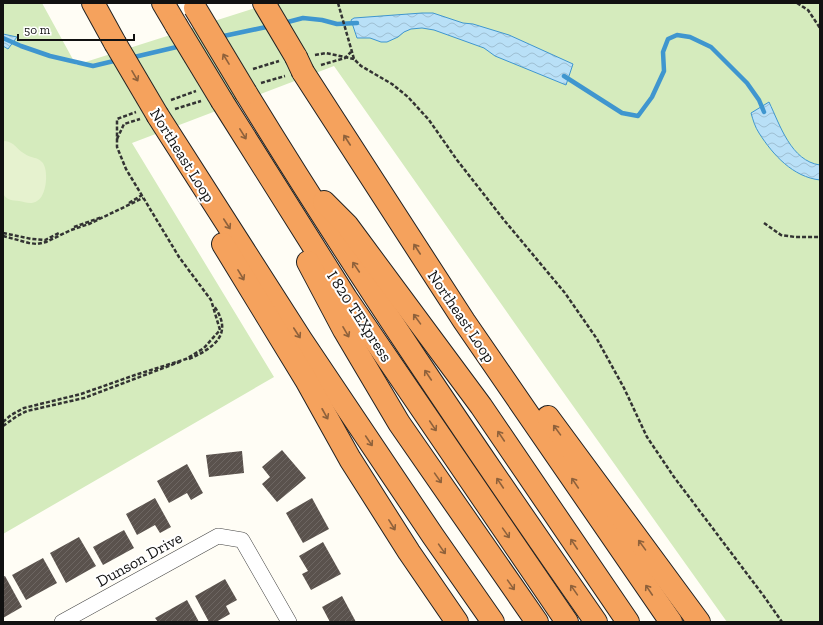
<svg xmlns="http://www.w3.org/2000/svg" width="823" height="625" font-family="'Zilla Slab',serif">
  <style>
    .grass { fill: #d5ebbd }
    .pitch { fill: #e6f2cf }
    .water { fill: url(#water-waves); stroke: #3f96cf }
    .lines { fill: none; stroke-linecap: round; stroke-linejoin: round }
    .stream { stroke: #3f96cf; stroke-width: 4.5 }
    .building { fill: url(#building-hatch) }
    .minor-casing { stroke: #444; stroke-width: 16 }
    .highway-casing { stroke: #222; stroke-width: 24 }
    .path { stroke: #333; stroke-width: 2.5; stroke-dasharray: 4 2; stroke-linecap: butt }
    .minor { stroke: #fff; stroke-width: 15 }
    .highway { stroke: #f5a25d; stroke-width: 22 }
    .highway-bridge-casing { stroke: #222; stroke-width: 24; stroke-linecap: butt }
    .highway-bridge { stroke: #f5a25d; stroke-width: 22 }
    .oneway { stroke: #8e613b }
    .labels { text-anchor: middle; stroke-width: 4; stroke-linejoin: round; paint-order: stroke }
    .street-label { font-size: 16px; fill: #111; stroke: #fff }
  </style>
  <defs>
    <pattern id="water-waves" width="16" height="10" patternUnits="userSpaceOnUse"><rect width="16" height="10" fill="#b9e0f7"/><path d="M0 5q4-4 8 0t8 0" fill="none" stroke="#9ebfd3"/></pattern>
    <pattern id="building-hatch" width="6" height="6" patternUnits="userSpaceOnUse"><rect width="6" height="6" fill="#5a524d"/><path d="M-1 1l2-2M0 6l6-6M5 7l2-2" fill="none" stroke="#6d6662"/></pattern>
  </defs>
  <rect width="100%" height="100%" fill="#fffdf5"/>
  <polygon class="grass" points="3,3 42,3 76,65 271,3 820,3 820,622 727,622 551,375 334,66 132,143 274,377 3,534"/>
  <path class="pitch" d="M5 141C15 142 17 150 25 154 30 158 38 157 42 162 49 169 47 196 37 201 31 205 25 202 19 201 12 200 8 201 3 194V142Z"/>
  <g class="water">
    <polygon points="422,13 433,13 463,23 473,24 509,35 573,64 566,85 495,56 484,48 434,30 422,28 411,29 404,32 398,37 387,42 381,42 370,38 357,38 351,20 354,18"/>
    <polygon points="3,34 17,37 8,49 3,46"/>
    <path d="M769 102C780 125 791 161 820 165V180C793 177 773 155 759 133 755 127 753 120 751 113Z"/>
  </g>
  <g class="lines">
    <g class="stream">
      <polyline points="284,23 303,18 322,20 337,24 357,23"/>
      <polyline points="219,37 271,26"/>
      <polyline points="3,38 21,46 50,56 93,66 118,60"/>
      <polyline points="130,58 181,46"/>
      <polyline points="564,76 622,113 638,116 652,97 664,71 663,52 668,39 677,35 690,37 711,47 747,83 759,100 764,112"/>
    </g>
  </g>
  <g class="building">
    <polygon points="282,450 306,478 277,502 262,484 270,477 262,467"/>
    <polygon points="242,451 244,473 209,477 206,455"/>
    <polygon points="187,464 203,493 191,500 187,493 169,503 157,481"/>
    <polygon points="155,498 171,527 160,533 155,525 137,535 126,514"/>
    <polygon points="312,498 329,529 303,543 286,513"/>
    <polygon points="124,530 134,548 103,565 93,547"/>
    <polygon points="79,537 96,566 66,583 50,553"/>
    <polygon points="323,542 341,574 311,590 302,574 308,571 299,556"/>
    <polygon points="43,558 57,583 26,600 12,575"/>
    <polygon points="5,576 22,607 3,618 3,577"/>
    <polygon points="225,579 237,600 226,606 230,614 216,622 209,622 195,596"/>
    <polygon points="342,596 356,622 330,622 322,607"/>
    <polygon points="187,600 199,622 158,622 155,618"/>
  </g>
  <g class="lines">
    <g class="minor-casing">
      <polyline id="minor" points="62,622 218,536 242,540 289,622"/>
    </g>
    <g class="highway-casing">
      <g id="highway">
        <polyline points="93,3 115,43"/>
        <polyline points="163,3 176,25"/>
        <polyline points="264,3 296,57"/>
        <polyline points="303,72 464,321 671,622"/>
        <path d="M246 93C356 273 475 448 596 622"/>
        <polyline points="222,101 346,298 567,622"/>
        <polyline points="158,116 302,341 433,536 493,622"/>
        <polyline points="324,202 347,225 481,406 628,622"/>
        <polyline points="223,244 306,380 350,459 409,552 457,622"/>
        <polyline points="308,262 344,330 399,423 537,622"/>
        <polyline points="548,417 699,622"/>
      </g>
    </g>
    <g class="path">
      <polyline points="338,3 354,59 361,66 392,84 408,97 429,120 457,160 504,220 565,293 597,339 624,388 647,437 674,477 763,595 782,622"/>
      <polyline points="797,3 808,10 820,28"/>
      <polyline points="315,55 326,53 354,59"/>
      <polyline points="321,65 345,58 351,52"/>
      <polyline points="253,69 279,61"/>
      <polyline points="261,83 285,76"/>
      <polyline points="171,100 196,91"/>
      <polyline points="175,109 201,101"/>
      <polyline points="117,139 124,124 140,119"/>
      <polyline points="129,203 142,195"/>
      <polyline points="764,223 781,235 795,237 820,237"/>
      <polyline points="74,227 102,217"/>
      <polyline points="3,233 32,239 45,240 59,233"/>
      <polyline points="3,236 29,243 37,244 46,242 71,230 89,224 143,198"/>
      <path d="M189 359C214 348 234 334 214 306"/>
      <polyline points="3,422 11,415 24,408 81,394 135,375 186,359 204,348 220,330 211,300 179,257 126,169 117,147 117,119 136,112"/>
      <polyline points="3,426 17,416 27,411 84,398 182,361"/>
    </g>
    <use href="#minor" class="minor"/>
    <use href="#highway" class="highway"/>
    <g class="highway-bridge-casing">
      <g id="highway-bridge">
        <polyline points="195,8 246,93"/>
        <polyline points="176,25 222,101"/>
        <polyline points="115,43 158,116"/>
        <polyline points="296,57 303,72"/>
      </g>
    </g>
    <use href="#highway-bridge" class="highway-bridge"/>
  </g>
  <defs><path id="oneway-shaft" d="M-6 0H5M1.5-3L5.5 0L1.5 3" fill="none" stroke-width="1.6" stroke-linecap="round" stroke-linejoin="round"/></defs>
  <g class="oneway">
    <use href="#oneway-shaft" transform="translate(226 59) rotate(-121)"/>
    <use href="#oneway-shaft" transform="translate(135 76) rotate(60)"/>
    <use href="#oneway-shaft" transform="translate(243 134) rotate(58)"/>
    <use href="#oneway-shaft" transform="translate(347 140) rotate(-123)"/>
    <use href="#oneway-shaft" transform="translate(227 224) rotate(57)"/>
    <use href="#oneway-shaft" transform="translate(417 249) rotate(-123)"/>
    <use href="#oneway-shaft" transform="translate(356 267) rotate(-124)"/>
    <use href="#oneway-shaft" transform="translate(241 275) rotate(59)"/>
    <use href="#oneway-shaft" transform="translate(417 319) rotate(-126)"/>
    <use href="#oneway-shaft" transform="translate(346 332) rotate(60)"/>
    <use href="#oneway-shaft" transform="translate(297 333) rotate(57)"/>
    <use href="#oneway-shaft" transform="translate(428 375) rotate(-124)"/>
    <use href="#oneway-shaft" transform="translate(325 414) rotate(61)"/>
    <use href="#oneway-shaft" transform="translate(433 426) rotate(56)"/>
    <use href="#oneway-shaft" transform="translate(557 430) rotate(-126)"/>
    <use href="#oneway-shaft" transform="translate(501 436) rotate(-124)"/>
    <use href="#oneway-shaft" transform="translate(369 441) rotate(56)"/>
    <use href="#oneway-shaft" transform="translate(438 478) rotate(55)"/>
    <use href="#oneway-shaft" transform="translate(500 483) rotate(-124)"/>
    <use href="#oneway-shaft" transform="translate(575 483) rotate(-124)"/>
    <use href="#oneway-shaft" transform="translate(392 525) rotate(58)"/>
    <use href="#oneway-shaft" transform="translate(506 533) rotate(55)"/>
    <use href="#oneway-shaft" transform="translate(574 544) rotate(-124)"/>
    <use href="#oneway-shaft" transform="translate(642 545) rotate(-126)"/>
    <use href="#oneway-shaft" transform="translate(442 549) rotate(55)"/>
    <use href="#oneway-shaft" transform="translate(511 585) rotate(55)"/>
    <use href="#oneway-shaft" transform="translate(574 590) rotate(-125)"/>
    <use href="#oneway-shaft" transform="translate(649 590) rotate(-124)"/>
  </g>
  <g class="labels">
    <g class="street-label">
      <text transform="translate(183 155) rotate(58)" y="6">Northeast Loop</text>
      <text transform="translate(360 316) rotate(57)" y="6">I 820 TEXpress</text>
      <text transform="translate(462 316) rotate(56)" y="6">Northeast Loop</text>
      <text transform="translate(139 559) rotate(-29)" y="6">Dunson Drive</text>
    </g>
  </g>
  <rect width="823" height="625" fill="none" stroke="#111111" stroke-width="8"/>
  <path d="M18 34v6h116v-6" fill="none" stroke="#111111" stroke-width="2"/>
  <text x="24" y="34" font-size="12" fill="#111111" stroke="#ffffff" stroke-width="3" paint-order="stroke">50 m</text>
</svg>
